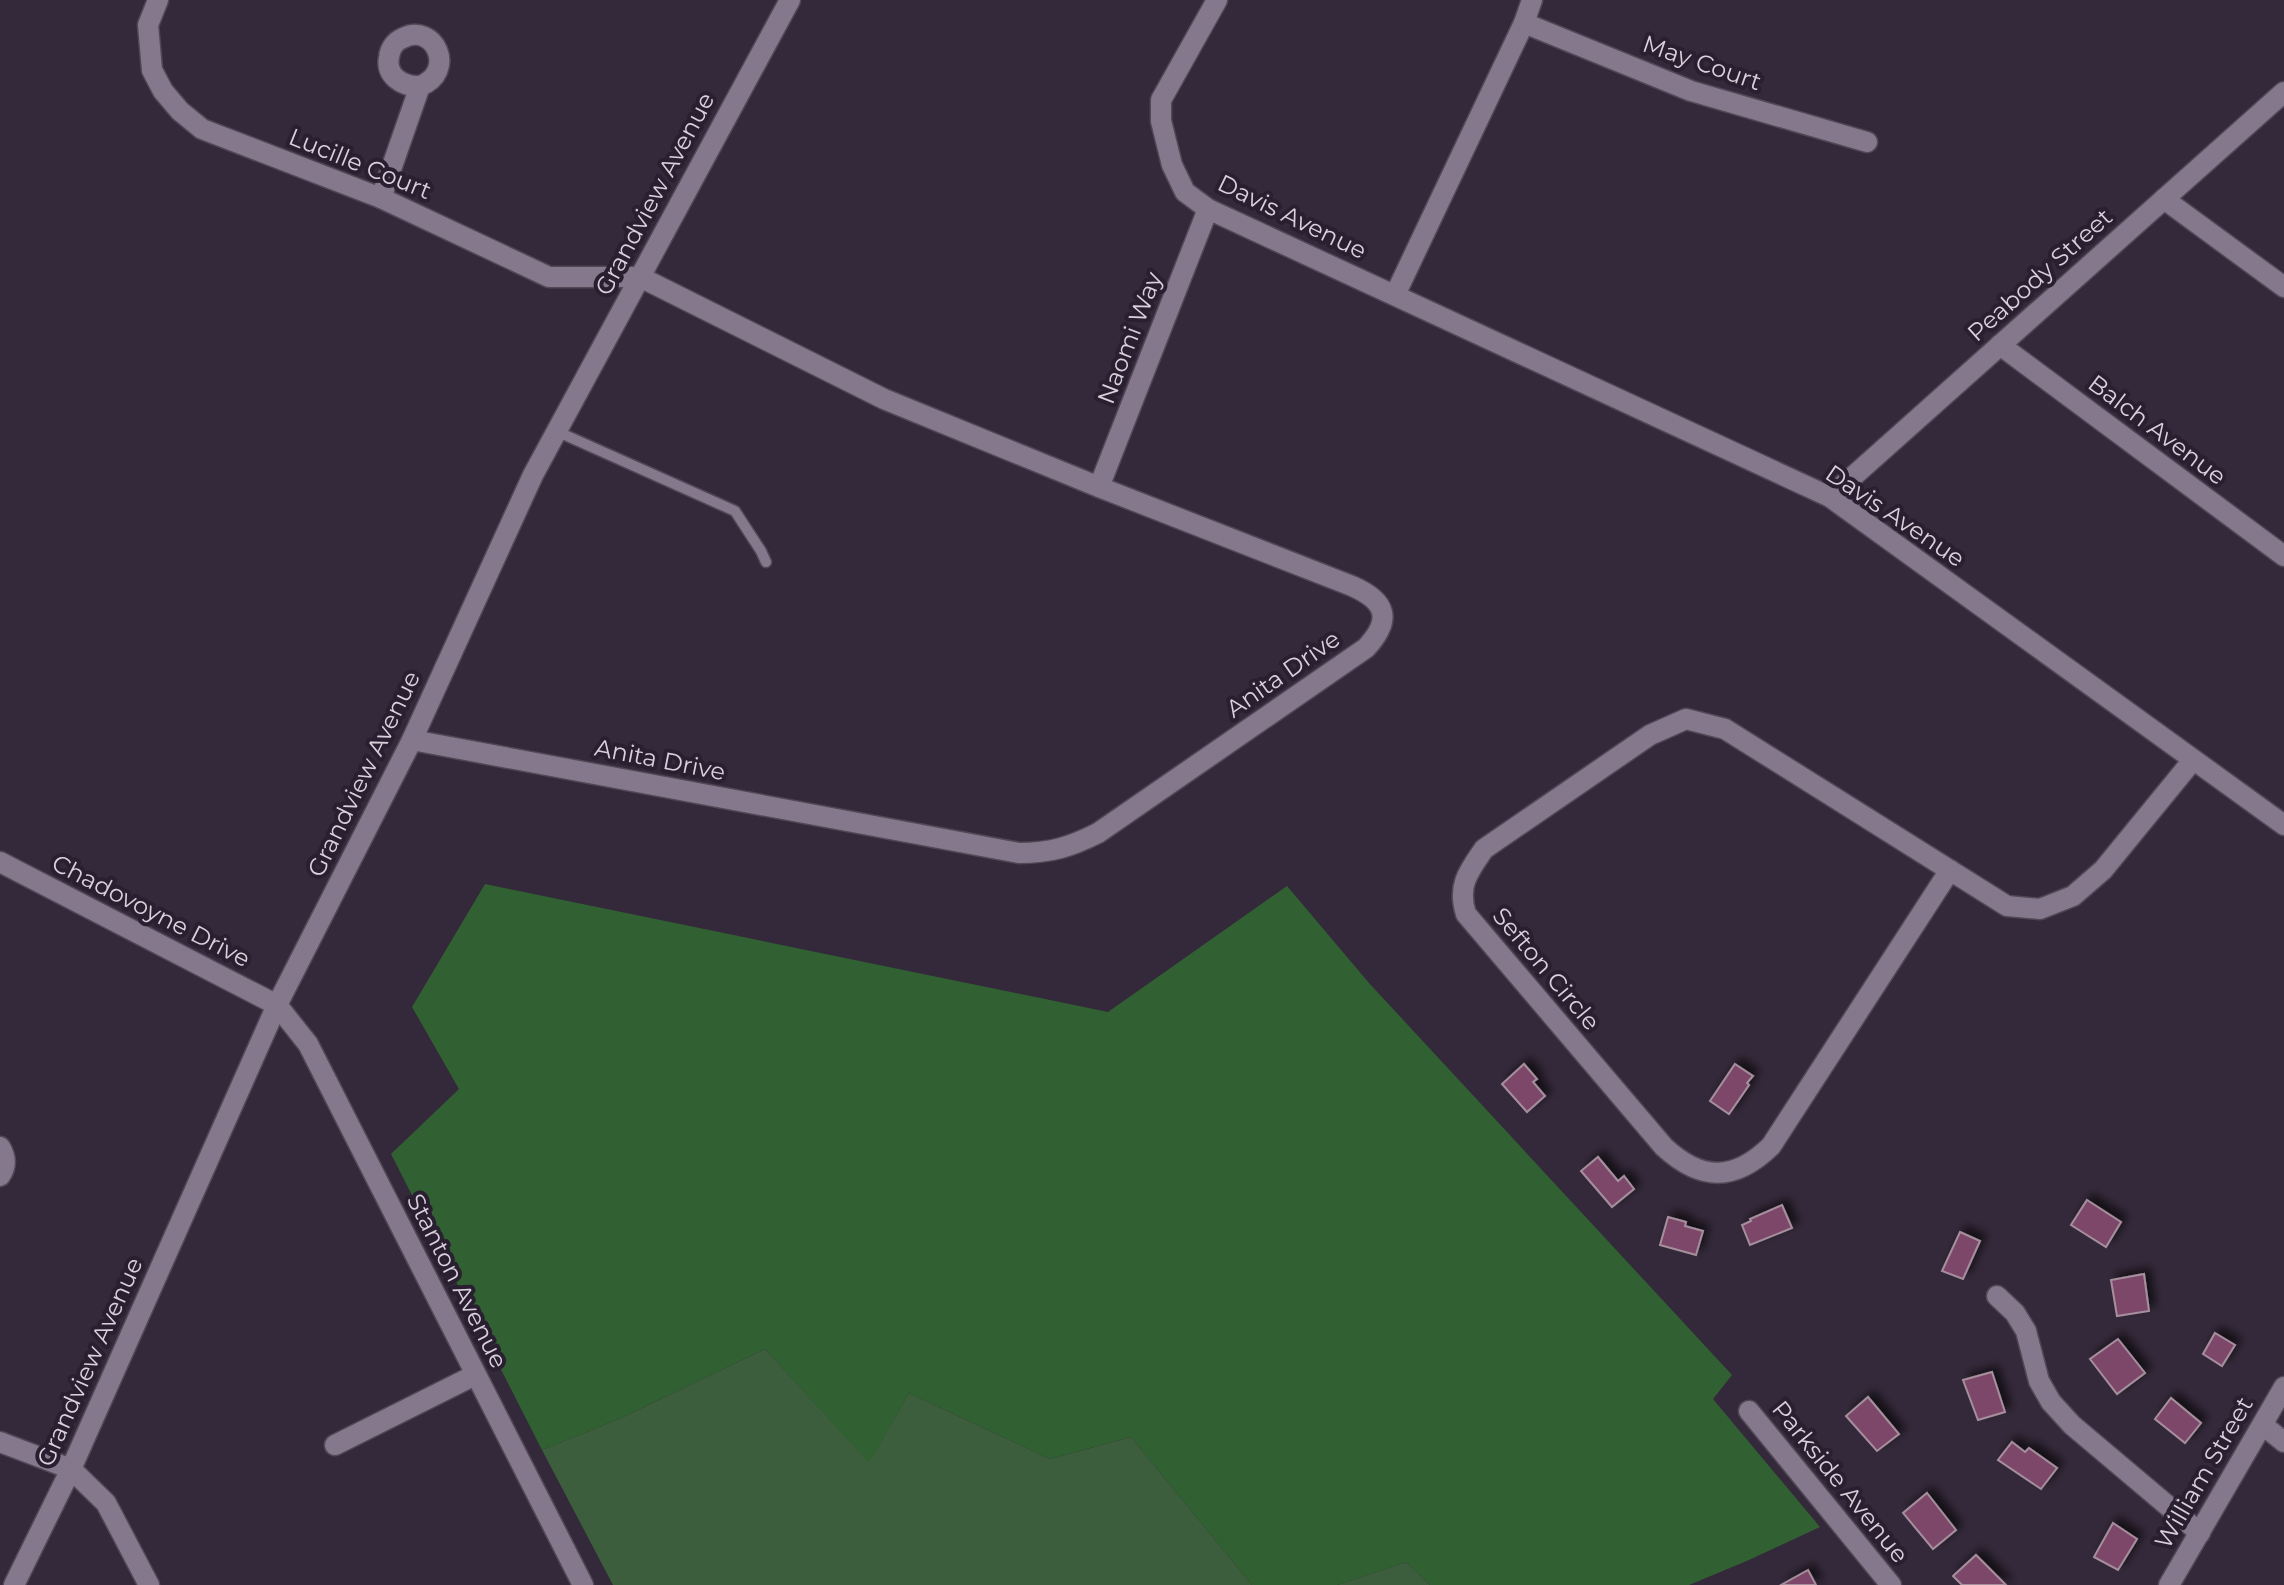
<svg xmlns="http://www.w3.org/2000/svg" width="2284" height="1585" font-family="Montserrat,sans-serif">
  <style>
    .green { fill: #3c5e3d }
    .forest { fill: #316033 }
    .building { fill: #7d476a; stroke: #a68f9d; stroke-width: 2; filter: url(#shadow) }
    .lines { fill: none; stroke-linecap: round; stroke-linejoin: round }
    .lane-casing { stroke: #514755; stroke-width: 13 }
    .street-casing { stroke: #514755; stroke-width: 23 }
    .secondary-casing { stroke: #514755; stroke-width: 23 }
    .lane { stroke: #85788d; stroke-width: 10 }
    .street { stroke: #85788d; stroke-width: 20 }
    .secondary { stroke: #85788d; stroke-width: 20 }
    .labels { text-anchor: middle; stroke-width: 8; stroke-linejoin: round; paint-order: stroke }
    .street-label { font-size: 24px; fill: #d8d1dc; stroke: #2a1f30 }
  </style>
  <defs>
    <filter id="shadow"><feDropShadow dx="6" dy="-6" stdDeviation="4" flood-color="#0009"/></filter>
  </defs>
  <rect width="100%" height="100%" fill="#34293a"/>
  <g class="green">
    <polygon points="765,1349 869,1462 909,1393 1050,1459 1131,1437 1252,1585 613,1585 542,1450 621,1418"/>
    <polygon points="1406,1562 1430,1585 1337,1585"/>
  </g>
  <polygon class="forest" points="485,884 1108,1012 1287,886 1369,983 1732,1375 1713,1399 1820,1527 1749,1560 1689,1585 1430,1585 1406,1562 1337,1585 1252,1585 1131,1437 1050,1459 909,1393 869,1463 765,1349 621,1418 542,1450 391,1154 459,1089 412,1007"/>
  <g class="building">
    <polygon points="1524,1064 1537,1079 1533,1082 1545,1096 1527,1112 1502,1084"/>
    <polygon points="1735,1064 1753,1076 1747,1083 1749,1085 1729,1114 1710,1101"/>
    <polygon points="1598,1157 1618,1181 1624,1176 1634,1189 1612,1207 1581,1171"/>
    <polygon points="2087,1200 2121,1222 2106,1247 2071,1225"/>
    <polygon points="1782,1205 1792,1228 1750,1245 1742,1225 1751,1221 1750,1219"/>
    <polygon points="1668,1217 1686,1222 1685,1226 1703,1231 1696,1255 1660,1245"/>
    <polygon points="1960,1232 1980,1241 1963,1279 1942,1271"/>
    <polygon points="2144,1274 2149,1311 2117,1316 2111,1280"/>
    <polygon points="2215,1333 2235,1345 2222,1366 2203,1354"/>
    <polygon points="2118,1339 2145,1373 2117,1394 2090,1359"/>
    <polygon points="1992,1372 2005,1412 1978,1420 1963,1380"/>
    <polygon points="1868,1397 1899,1434 1877,1451 1846,1416"/>
    <polygon points="2171,1398 2201,1423 2185,1443 2155,1419"/>
    <polygon points="2012,1442 2025,1452 2029,1448 2057,1468 2041,1489 1998,1460"/>
    <polygon points="1927,1493 1956,1530 1933,1549 1903,1513"/>
    <polygon points="2113,1523 2137,1539 2118,1570 2094,1557"/>
    <polygon points="1976,1555 2006,1585 1962,1585 1953,1576"/>
    <polygon points="1808,1570 1816,1585 1781,1585"/>
  </g>
  <g class="lines">
    <g class="lane-casing">
      <polyline id="lane" points="556,431 735,511 761,551 766,562"/>
    </g>
    <g class="street-casing">
      <g id="street">
        <path d="M158 0 148 25 152 70 163 91 180 111 202 129 381 198 549 277H640L884 399 1099 487 1352 586C1386 601 1393 619 1366 648L1098 833C1070 847 1051 853 1019 853L412 740"/>
        <polyline points="1217,0 1161,100 1161,121 1172,165 1185,192 1208,209 1830,497 2284,825"/>
        <polyline points="1524,23 1691,91 1867,142"/>
        <path d="M381 198 420 86C457 72 435 22 403 38 395 41 390 49 389 57 385 76 403 87 420 86"/>
        <polyline points="2164,199 2284,287"/>
        <polyline points="1395,295 1524,23 1532,0"/>
        <polyline points="2000,345 2284,556"/>
        <polyline points="1099,487 1208,209"/>
        <polyline points="1830,497 2284,92"/>
        <polyline points="0,862 277,1005 308,1044 583,1585"/>
        <path d="M1950 870 1771 1146C1735 1181 1702 1182 1664 1147L1466 914C1457 886 1468 872 1484 849L1650 735 1686 719 1725 729 2007 906 2040 909 2073 896 2103 870 2193 760"/>
        <path d="M0 1147C6 1157 7 1166 0 1176"/>
        <polyline points="1997,1296 2015,1313 2026,1331 2039,1381 2051,1402 2072,1425 2200,1533"/>
        <polyline points="1749,1411 1891,1585"/>
        <polyline points="2263,1425 2284,1442"/>
        <polyline points="0,1442 71,1469 106,1503 149,1585"/>
        <polyline points="335,1445 475,1375"/>
        <polyline points="14,1585 71,1469 277,1005 412,740 533,475 790,0"/>
      </g>
    </g>
    <g class="secondary-casing">
      <polyline id="secondary" points="2169,1585 2284,1387"/>
    </g>
    <use href="#lane" class="lane"/>
    <use href="#street" class="street"/>
    <use href="#secondary" class="secondary"/>
  </g>
  <g class="labels">
    <g class="street-label">
      <text transform="translate(1702 63) rotate(19)" y="8">May Court</text>
      <text transform="translate(360 164) rotate(22)" y="8">Lucille Court</text>
      <text transform="translate(655 194) rotate(-62)" y="8">Grandview Avenue</text>
      <text transform="translate(1292 217) rotate(26)" y="8">Davis Avenue</text>
      <text transform="translate(2040 275) rotate(-42)" y="8">Peabody Street</text>
      <text transform="translate(1130 338) rotate(-69)" y="8">Naomi Way</text>
      <text transform="translate(2157 430) rotate(37)" y="8">Balch Avenue</text>
      <text transform="translate(1895 516) rotate(34)" y="8">Davis Avenue</text>
      <text transform="translate(1283 674) rotate(-35)" y="8">Anita Drive</text>
      <text transform="translate(660 760) rotate(11)" y="8">Anita Drive</text>
      <text transform="translate(364 774) rotate(-64)" y="8">Grandview Avenue</text>
      <text transform="translate(151 911) rotate(27)" y="8">Chadovoyne Drive</text>
      <text transform="translate(1546 969) rotate(50)" y="8">Sefton Circle</text>
      <text transform="translate(457 1281) rotate(63)" y="8">Stanton Avenue</text>
      <text transform="translate(90 1362) rotate(-66)" y="8">Grandview Avenue</text>
      <text transform="translate(2204 1473) rotate(-60)" y="8">William Street</text>
      <text transform="translate(1840 1482) rotate(51)" y="8">Parkside Avenue</text>
    </g>
  </g>
</svg>
